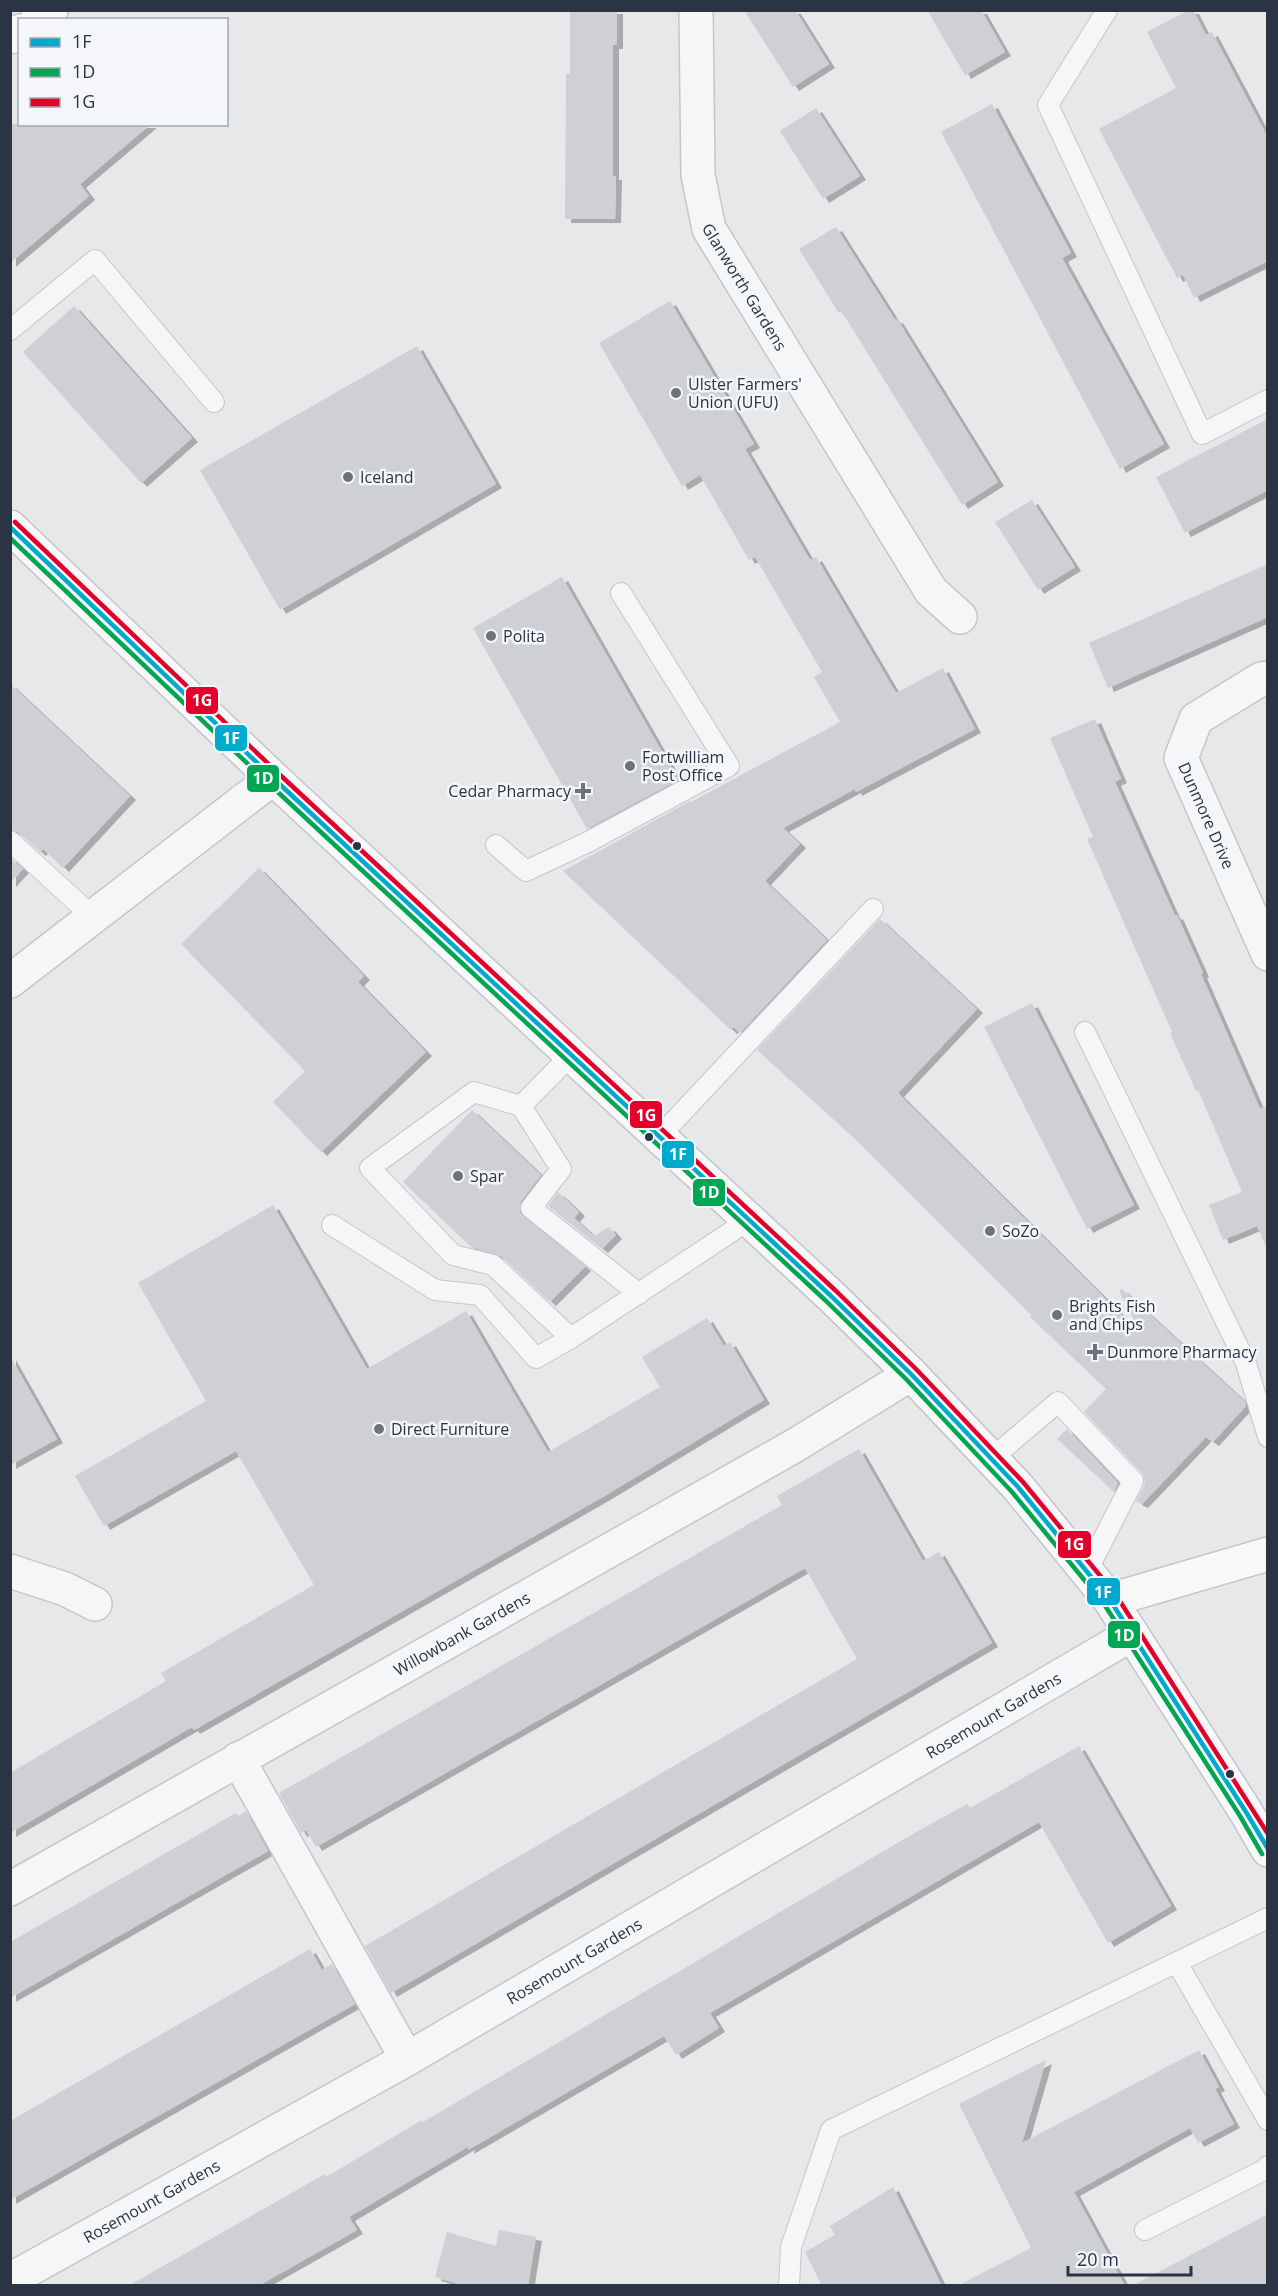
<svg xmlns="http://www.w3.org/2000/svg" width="1278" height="2296" font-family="'Open Sans',sans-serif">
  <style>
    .building { fill: #ced0d3; filter: url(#shadow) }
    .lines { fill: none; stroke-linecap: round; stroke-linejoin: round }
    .lane-casing { stroke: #c4c6c8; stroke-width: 22 }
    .street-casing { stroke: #c4c6c8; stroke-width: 36 }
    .secondary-casing { stroke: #c4c6c8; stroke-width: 36 }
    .primary-casing { stroke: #c2c5c8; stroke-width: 36 }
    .lane { stroke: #f5f6f7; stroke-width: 20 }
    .street { stroke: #f5f6f7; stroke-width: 33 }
    .secondary { stroke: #f8f8f8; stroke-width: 33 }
    .primary { stroke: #f8f8f8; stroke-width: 33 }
    .bus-1-casing { stroke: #f4f6f9; stroke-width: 9 }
    .bus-2-casing { stroke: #f4f6f9; stroke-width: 9 }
    .bus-3-casing { stroke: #f4f6f9; stroke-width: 9 }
    .bus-1 { stroke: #00a9ce; stroke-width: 4.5 }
    .bus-2 { stroke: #00a651; stroke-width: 4.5 }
    .bus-3 { stroke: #e4002b; stroke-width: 4.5 }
    .poi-dot { fill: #6c737f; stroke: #f4f6f9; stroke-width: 2 }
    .bus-dot { fill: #2b3445; stroke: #f4f6f9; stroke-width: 2 }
    .labels { text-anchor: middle; stroke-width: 5; stroke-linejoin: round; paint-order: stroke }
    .street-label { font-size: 16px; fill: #2b3445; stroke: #f4f6f9 }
    .poi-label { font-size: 16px; fill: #2b3445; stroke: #f4f6f9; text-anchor: start }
    .line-badge { stroke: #f4f6f9; stroke-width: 2 }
    .badge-label { font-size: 16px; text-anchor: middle; font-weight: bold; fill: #fff }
  </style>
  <defs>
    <filter id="shadow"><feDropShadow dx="6" dy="4" stdDeviation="0" flood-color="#0004"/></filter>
  </defs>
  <rect width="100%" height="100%" fill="#e6e8ea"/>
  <g class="building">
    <polygon points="570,10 617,10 617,45 613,45 613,176 616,176 615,219 565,219 566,74 570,74"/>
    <polygon points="744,10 795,10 829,64 793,87"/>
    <polygon points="927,10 981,10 1005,52 965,75"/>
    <polygon points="1189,10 1193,10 1206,35 1212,32 1268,138 1268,261 1194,298 1183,275 1177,278 1099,129 1176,88 1147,32"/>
    <polygon points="992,104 1071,253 1062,258 1164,444 1120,469 941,132"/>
    <polygon points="816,108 860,176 823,199 780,131"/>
    <polygon points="10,124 151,124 80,184 89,196 10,263"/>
    <polygon points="836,227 895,320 897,319 998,482 962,505 842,312 838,312 799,249"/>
    <polygon points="670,301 754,444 745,449 810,560 816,557 896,693 943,668 975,729 856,792 855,789 783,828 800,844 765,881 827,940 740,1033 734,1027 731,1030 563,871 690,801 691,802 840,722 814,677 822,672 755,557 749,560 700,475 682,486 599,343"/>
    <polygon points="74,306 192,438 141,483 23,352"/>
    <polygon points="417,346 496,484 280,610 200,470"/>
    <polygon points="1268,419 1268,490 1185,533 1156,477"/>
    <polygon points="1032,500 1075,567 1038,590 995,522"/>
    <polygon points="1268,564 1268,617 1108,688 1089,643"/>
    <polygon points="562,577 678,780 587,829 473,628"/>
    <polygon points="10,684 130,796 63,868 43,849 40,852 18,832 10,829"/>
    <polygon points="1095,719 1121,779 1115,782 1175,916 1177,915 1203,973 1201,974 1260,1109 1268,1106 1268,1251 1257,1226 1223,1240 1209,1205 1242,1192 1198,1090 1196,1091 1170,1033 1172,1032 1087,839 1093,837 1050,738"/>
    <polygon points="10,858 23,869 10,883"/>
    <polygon points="259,868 364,976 358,982 426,1052 321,1152 273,1102 305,1071 181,944"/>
    <polygon points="880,919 977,1009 898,1093 1142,1335 1119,1291 1122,1289 1245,1402 1246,1406 1213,1442 1206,1437 1142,1504 1136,1501 1144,1486 1145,1480 1142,1473 1084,1412 1106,1389 1030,1317 1031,1315 855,1139 757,1050"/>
    <polygon points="1032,1003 1134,1205 1087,1229 984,1027"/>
    <polygon points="472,1110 541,1175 521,1201 520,1213 585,1267 550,1302 501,1256 471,1247 403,1182"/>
    <polygon points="558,1192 579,1212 574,1218 594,1236 609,1227 616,1235 602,1249 548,1206"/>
    <polygon points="273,1205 367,1369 466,1311 548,1452 660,1387 642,1357 707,1318 724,1346 730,1342 764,1400 601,1498 194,1730 192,1727 10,1833 10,1773 166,1681 161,1673 314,1585 236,1451 104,1526 75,1476 206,1401 138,1283"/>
    <polygon points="10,1356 57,1439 10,1465"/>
    <polygon points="1067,1429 1118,1483 1114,1492 1057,1439"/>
    <polygon points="859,1449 923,1561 939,1552 992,1643 391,1993 365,1946 857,1659 805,1568 316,1847 306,1830 301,1833 279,1793 782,1505 777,1496"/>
    <polygon points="1079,1746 1171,1906 1108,1943 1039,1822 710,2013 719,2028 676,2055 664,2036 468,2150 469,2146 349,2217 357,2230 258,2286 128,2286 325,2174 326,2177 422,2120 423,2122 918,1831 967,1804 970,1808"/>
    <polygon points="246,1811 268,1851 10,1998 10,1942 236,1813 238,1816"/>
    <polygon points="310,1949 322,1970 332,1964 355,2004 10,2200 10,2121"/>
    <polygon points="1199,2050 1219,2087 1215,2089 1234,2124 1198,2143 1190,2128 1074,2192 1125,2286 957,2286 1031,2248 959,2104 1046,2060 1022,2143"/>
    <polygon points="893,2187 942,2286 822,2286 805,2252 835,2235 830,2226"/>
    <polygon points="1268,2214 1268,2286 1132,2286"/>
    <polygon points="499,2230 536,2237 528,2286 466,2286 435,2277 447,2232 496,2246"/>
  </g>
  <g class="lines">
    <g class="lane-casing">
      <g id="lane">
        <polyline points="1107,10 1048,105 1202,434 1268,400"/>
        <polyline points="10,330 95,260 214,402"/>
        <polyline points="10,841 93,917"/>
        <polyline points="496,845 526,871 588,842 729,766 621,593"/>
        <polyline points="1085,1032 1246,1363 1268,1437"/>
        <polyline points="572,1054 521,1106 474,1092 370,1168 453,1255 493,1265 571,1338 749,1220"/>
        <polyline points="521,1106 561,1169 531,1208 639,1294"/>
        <polyline points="659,1137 873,909"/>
        <polyline points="332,1225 435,1290 480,1295 536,1358 571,1338"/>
        <polyline points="991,1459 1058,1402 1133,1481 1087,1571"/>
        <polyline points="1177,1963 1268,2120"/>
        <polyline points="1145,2230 1264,2170 1268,2166"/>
        <polyline points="789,2286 791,2247 831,2130 1268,1918"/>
      </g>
    </g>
    <g class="street-casing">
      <g id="street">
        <path id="s1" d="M696 10 698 175 709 229 931 591 960 617"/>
        <path id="s2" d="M1268 678 1261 679 1196 719 1181 758 1268 954"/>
        <polyline points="10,981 273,778"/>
        <polyline points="10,1571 65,1589 95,1604"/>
        <polyline points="238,1759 407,2059"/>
        <path id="s3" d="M10 1889 794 1446 911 1374"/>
        <path id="s4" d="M10 2280 407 2059 1132 1634"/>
      </g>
    </g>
    <g class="secondary-casing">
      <g id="secondary">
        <polyline points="37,20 51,10"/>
        <polyline points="10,37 20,31"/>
        <polyline points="1110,1600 1268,1554"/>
      </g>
    </g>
    <g class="primary-casing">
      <polyline id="primary" points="10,527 273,778 830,1295 911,1374 1018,1487 1110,1600 1246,1812 1268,1850"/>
    </g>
    <use href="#lane" class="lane"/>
    <use href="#street" class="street"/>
    <use href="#secondary" class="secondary"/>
    <use href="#primary" class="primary"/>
    <g class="bus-1-casing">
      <polyline id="bus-1" points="10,527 273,778 830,1295 911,1374 1018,1487 1110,1600 1246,1812 1268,1849"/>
    </g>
    <g class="bus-2-casing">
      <polyline id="bus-2" points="10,538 268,783 825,1300 906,1379 1012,1492 1104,1604 1240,1816 1262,1854"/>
    </g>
    <g class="bus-3-casing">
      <polyline id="bus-3" points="15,522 278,773 835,1290 916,1369 1023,1482 1116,1595 1268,1834"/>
    </g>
    <use href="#bus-1" class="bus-1"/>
    <use href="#bus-2" class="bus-2"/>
    <use href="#bus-3" class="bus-3"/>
  </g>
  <g class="poi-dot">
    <circle cx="676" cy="393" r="6"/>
    <circle cx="348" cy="477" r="6"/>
    <circle cx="491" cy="636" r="6"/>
    <circle cx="630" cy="766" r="6"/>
    <path d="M580 782h6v6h6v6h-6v6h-6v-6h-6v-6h6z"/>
    <circle cx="458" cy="1176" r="6"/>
    <circle cx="990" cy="1231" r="6"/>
    <circle cx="1057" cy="1315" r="6"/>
    <path d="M1092 1343h6v6h6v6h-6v6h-6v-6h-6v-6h6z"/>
    <circle cx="379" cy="1429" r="6"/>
  </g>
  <g class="bus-dot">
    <circle cx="357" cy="846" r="5"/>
    <circle cx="649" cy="1137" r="5"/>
    <circle cx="1230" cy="1774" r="5"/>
  </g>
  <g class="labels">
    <g class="street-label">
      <text dy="6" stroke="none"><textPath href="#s1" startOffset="288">Glanworth Gardens</textPath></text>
      <text dy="6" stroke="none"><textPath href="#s2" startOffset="188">Dunmore Drive</textPath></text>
      <text dy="6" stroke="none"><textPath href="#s3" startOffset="519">Willowbank Gardens</textPath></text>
      <text dy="6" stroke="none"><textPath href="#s4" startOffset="1134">Rosemount Gardens</textPath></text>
      <text dy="6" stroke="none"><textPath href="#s4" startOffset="648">Rosemount Gardens</textPath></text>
      <text dy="6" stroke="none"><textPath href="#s4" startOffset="162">Rosemount Gardens</textPath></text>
    </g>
    <g class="poi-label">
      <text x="688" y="390">Ulster Farmers'<tspan x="688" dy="18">Union (UFU)</tspan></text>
      <text x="360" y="483">Iceland</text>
      <text x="503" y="642">Polita</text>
      <text x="642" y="763">Fortwilliam<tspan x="642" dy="18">Post Office</tspan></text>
      <text x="571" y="797" text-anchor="end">Cedar Pharmacy</text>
      <text x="470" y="1182">Spar</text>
      <text x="1002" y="1237">SoZo</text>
      <text x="1069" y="1312">Brights Fish<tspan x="1069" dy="18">and Chips</tspan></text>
      <text x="1107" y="1358">Dunmore Pharmacy</text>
      <text x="391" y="1435">Direct Furniture</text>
    </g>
  </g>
  <g class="line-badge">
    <rect x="185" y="686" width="34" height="29" rx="6" fill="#e4002b"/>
    <rect x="214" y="724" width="34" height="28" rx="6" fill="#00a9ce"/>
    <rect x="246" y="764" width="34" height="29" rx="6" fill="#00a651"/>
    <rect x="629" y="1100" width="34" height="29" rx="6" fill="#e4002b"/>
    <rect x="661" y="1140" width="34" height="29" rx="6" fill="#00a9ce"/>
    <rect x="692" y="1178" width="34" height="29" rx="6" fill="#00a651"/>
    <rect x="1057" y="1530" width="35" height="29" rx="6" fill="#e4002b"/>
    <rect x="1086" y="1577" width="35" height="29" rx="6" fill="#00a9ce"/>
    <rect x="1107" y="1620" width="34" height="29" rx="6" fill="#00a651"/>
  </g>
  <g class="badge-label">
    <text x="202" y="706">1G</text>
    <text x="231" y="744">1F</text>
    <text x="263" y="784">1D</text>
    <text x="646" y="1121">1G</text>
    <text x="678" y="1160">1F</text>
    <text x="709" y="1198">1D</text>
    <text x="1074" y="1550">1G</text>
    <text x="1103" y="1598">1F</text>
    <text x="1124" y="1641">1D</text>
  </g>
  <rect width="1278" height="2296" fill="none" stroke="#2b3445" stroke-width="24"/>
  <rect x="18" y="18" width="210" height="108" fill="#f4f6f9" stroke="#a4a8b1" stroke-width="1.5"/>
  <rect x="30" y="38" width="30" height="9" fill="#00a9ce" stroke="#a4a8b1" stroke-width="1.5"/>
  <text x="72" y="48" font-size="18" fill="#2b3445">1F</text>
  <rect x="30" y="68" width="30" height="9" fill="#00a651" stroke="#a4a8b1" stroke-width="1.5"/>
  <text x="72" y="78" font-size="18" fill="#2b3445">1D</text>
  <rect x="30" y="98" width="30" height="9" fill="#e4002b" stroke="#a4a8b1" stroke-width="1.5"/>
  <text x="72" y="108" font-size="18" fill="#2b3445">1G</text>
  <path d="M1068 2266v9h123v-9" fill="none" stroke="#2b3445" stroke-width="3"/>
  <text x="1077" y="2266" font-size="18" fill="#2b3445" stroke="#f4f6f9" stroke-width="4.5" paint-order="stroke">20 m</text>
</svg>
